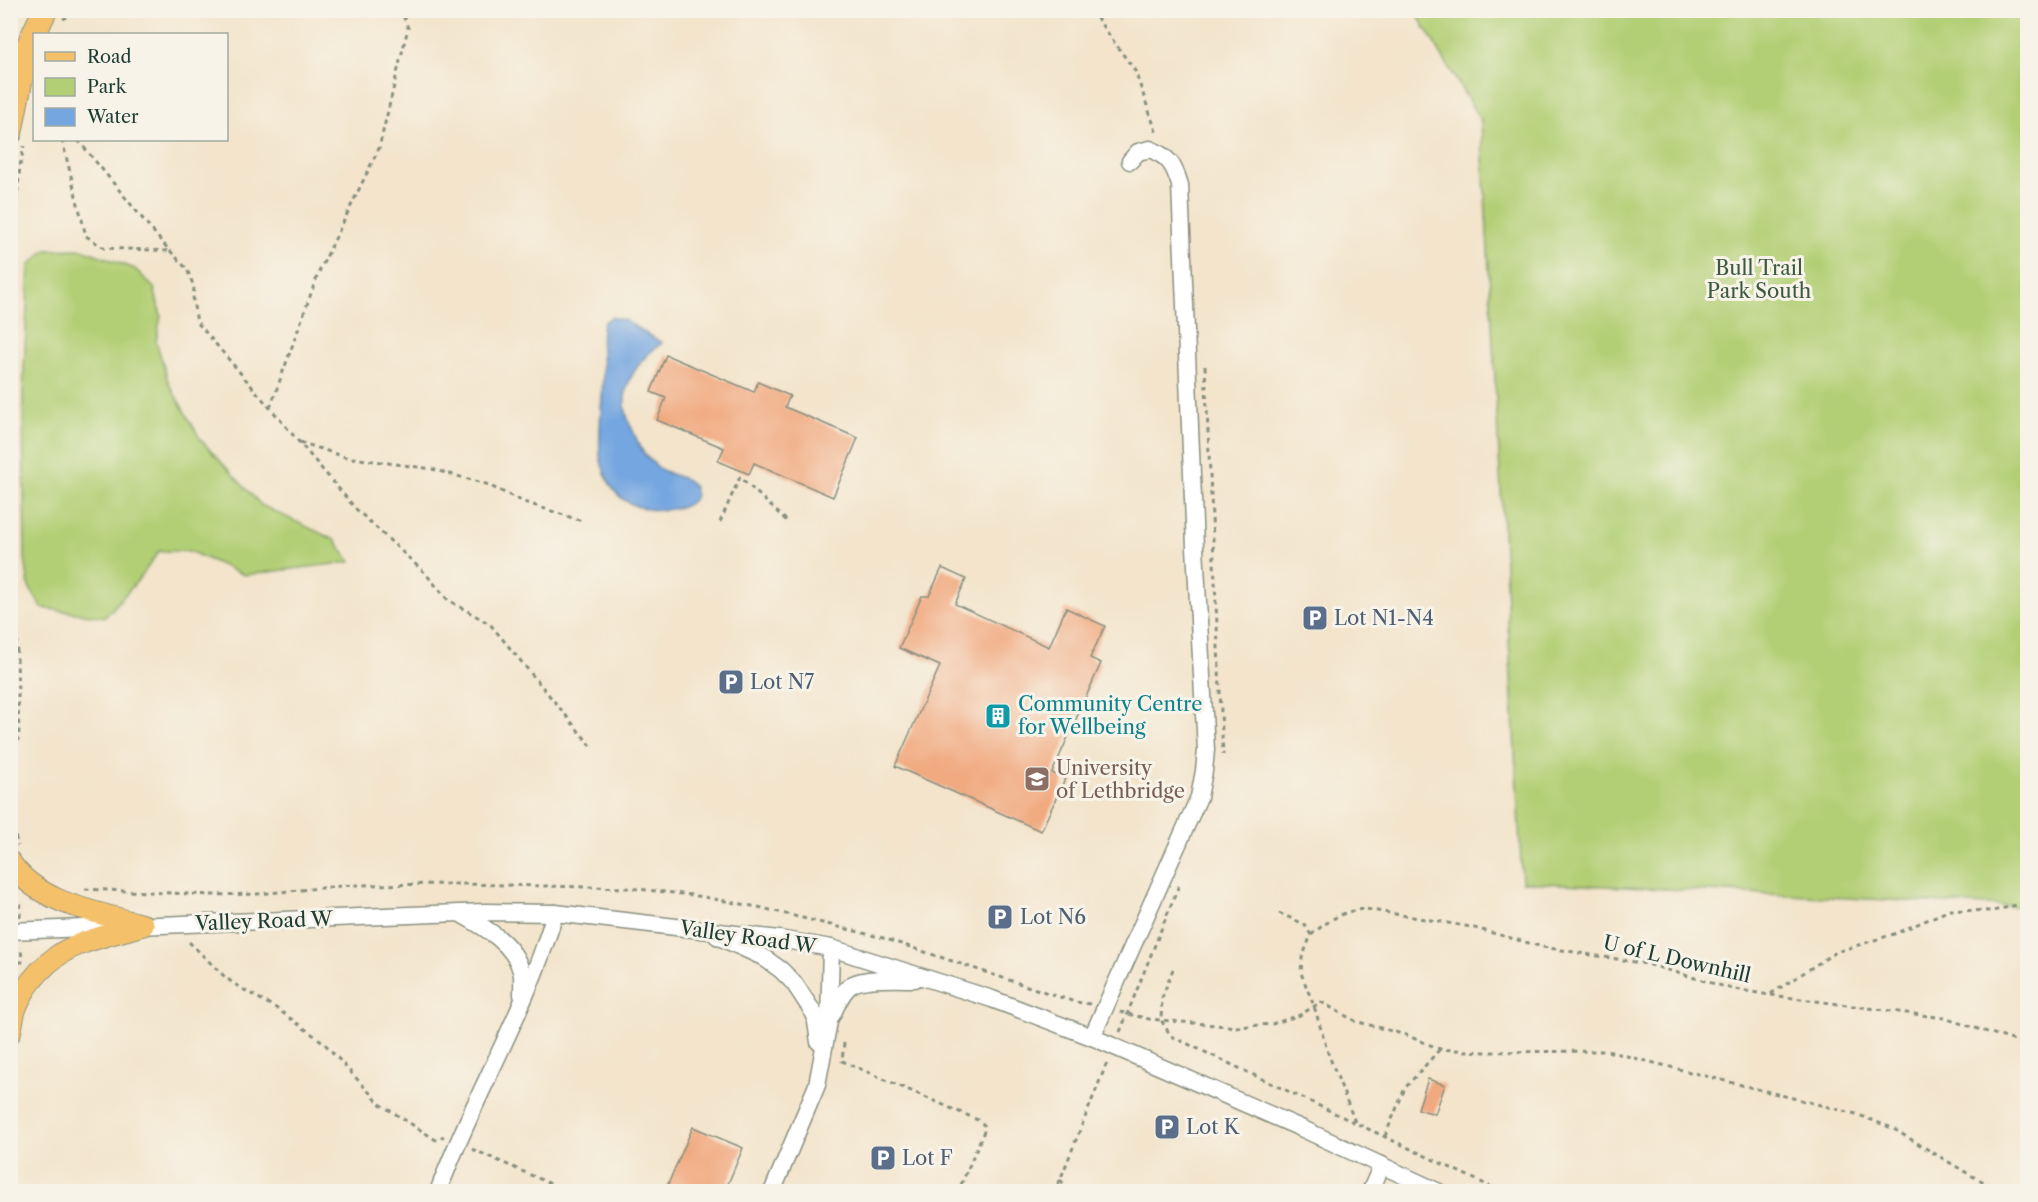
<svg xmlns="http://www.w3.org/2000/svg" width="2038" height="1202" font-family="'Libre Caslon Text',serif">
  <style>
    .green { fill: #b2cf75; stroke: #688654; stroke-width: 1.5 }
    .water { fill: #75a6e0; stroke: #4a728a; stroke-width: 1.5 }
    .building { fill: #f1a97f }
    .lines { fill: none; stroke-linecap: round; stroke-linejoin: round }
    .minor-casing { stroke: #899080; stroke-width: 19 }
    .major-casing { stroke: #899080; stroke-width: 23 }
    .highway-casing { stroke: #899080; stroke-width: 26 }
    .path { stroke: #899080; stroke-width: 3; stroke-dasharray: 4.5 4.5; stroke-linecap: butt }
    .minor { stroke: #fff; stroke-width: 16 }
    .major { stroke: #f4c16a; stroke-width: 21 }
    .highway { stroke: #f4c16a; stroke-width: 24 }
    .labels { text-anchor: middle; stroke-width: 6; stroke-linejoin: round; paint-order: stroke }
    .park-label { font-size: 20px; fill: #3c5a41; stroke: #f7f3e8 }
    .service-label { font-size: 20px; fill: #4e5e75; stroke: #f7f3e8; text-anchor: start }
    .culture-label { font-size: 20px; fill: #0d838f; stroke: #f7f3e8; text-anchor: start }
    .education-label { font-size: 20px; fill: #785e54; stroke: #f7f3e8; text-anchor: start }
    .street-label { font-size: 20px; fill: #1f3d34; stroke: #f7f3e8 }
  </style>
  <rect width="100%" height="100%" fill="#f7f3e8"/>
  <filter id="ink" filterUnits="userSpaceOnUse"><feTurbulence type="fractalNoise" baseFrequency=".0167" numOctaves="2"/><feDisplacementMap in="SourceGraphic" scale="12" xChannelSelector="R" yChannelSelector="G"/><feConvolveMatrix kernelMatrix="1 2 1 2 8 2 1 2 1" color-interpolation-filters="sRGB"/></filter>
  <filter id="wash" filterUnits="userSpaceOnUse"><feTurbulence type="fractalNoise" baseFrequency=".008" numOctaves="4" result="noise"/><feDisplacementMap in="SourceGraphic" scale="24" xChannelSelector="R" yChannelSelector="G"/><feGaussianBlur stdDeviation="1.35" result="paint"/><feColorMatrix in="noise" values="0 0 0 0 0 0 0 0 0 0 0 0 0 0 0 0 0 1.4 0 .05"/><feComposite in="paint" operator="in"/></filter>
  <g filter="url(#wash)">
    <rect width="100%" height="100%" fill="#f3e4cb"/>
    <g class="green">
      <polygon points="1415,11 2027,11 2027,907 1522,882 1481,121"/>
      <polygon points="82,249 135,269 154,288 161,316 156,341 169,384 201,440 261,505 335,540 351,562 244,575 189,551 159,551 140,578 105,617 42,608 29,587 25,558 23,392 29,265 46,250"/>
    </g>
    <path class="water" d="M611 317 624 320 662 343C642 356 622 382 625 407 626 416 630 425 634 433 638 443 642 453 650 460 654 464 659 469 664 471 675 477 696 478 695 494 693 512 656 511 643 508 632 506 619 498 613 489 607 480 601 465 600 455 598 428 603 400 603 372 603 356 599 339 603 323Z"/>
    <g id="blocks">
      <g class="building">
        <polygon points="666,355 754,392 758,382 790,396 785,407 858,438 833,497 754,463 749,474 718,461 724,448 657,420 666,398 651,392"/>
        <polygon points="942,568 966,579 955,604 1049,647 1066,608 1105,626 1090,658 1101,663 1052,773 1065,779 1041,831 895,766 940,666 899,648 922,596 929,596"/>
        <polygon points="1428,1079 1445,1085 1435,1114 1418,1109"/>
        <polygon points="693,1127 743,1148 725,1191 665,1191"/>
      </g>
    </g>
  </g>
  <g filter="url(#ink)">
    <use href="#blocks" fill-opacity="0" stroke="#899080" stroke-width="1.5"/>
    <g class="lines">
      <g class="minor-casing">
        <g id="minor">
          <path d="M461 914C484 927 514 943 521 971 523 978 522 987 522 995"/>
          <polyline points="10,931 485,912 555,913 633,922 779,939 831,948 992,999 1092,1037 1303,1129 1439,1192"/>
          <polyline points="717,936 763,957 781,970 794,983 815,1015 819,1042"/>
          <path d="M832 1015C837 1005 842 990 853 984 866 977 900 979 915 979"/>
          <path d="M1092 1037 1199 797 1204 771 1206 750 1195 547 1180 185C1174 165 1169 157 1150 149L1138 152 1130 161"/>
          <path d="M438 1192C473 1097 527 1010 555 913"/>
          <polyline points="772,1192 817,1085 829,1021 831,948"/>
          <polyline points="1370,1192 1382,1165"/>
        </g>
      </g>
      <g class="major-casing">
        <g id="major">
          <path d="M10 862C38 904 97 912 143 925"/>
          <path d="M10 1033C12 1025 13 1017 15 1010 25 983 49 957 75 946 96 937 120 932 143 925"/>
        </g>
      </g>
      <g class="highway-casing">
        <polyline id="highway" points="10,133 26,51 45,10"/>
      </g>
      <g class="path">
        <polyline points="1091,10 1135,71 1157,134"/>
        <polyline points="63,19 82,10"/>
        <polyline points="62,140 86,236 104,248 171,251"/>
        <polyline points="78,140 161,241 187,269 194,287 193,301 197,322 356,509 425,573 448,600 490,624 592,747"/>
        <polyline points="10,273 20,166 24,146"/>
        <polyline points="1205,366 1223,755"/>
        <polyline points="270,408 318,274 379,148 408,28 401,10"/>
        <polyline points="300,442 345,457 432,469 486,484 524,502 582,521"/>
        <polyline points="720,522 740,477 789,523"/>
        <polyline points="10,605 16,616 19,737 10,757"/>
        <polyline points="10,792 12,825 18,846"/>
        <polyline points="85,889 211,895 258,894 352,885 462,884 629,888 692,895 758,907 883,938 1075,1002 1091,1004"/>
        <polyline points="1279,913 1304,924 1311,935 1302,958 1301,973 1314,1006 1328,1053 1355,1122"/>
        <polyline points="20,917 21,899"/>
        <path d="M1311 935C1328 921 1343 910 1366 909L1471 927 1543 947 1647 964 1729 988 1769 995 1836 952 1894 934 1950 910 1993 911 2028 902"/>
        <polyline points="189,942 226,978 239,987 276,1008 323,1042 380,1104 436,1140 444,1136"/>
        <polyline points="10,962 22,962 21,947"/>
        <polyline points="1173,969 1162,998 1161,1020 1171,1036 1502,1192"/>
        <polyline points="1771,995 1944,1018 2028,1045"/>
        <polyline points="1120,1012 1149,1019 1238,1027 1272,1024 1300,1015 1321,1002 1355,1021 1406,1035 1440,1049 1484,1052 1607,1051 1856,1114 1892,1128 1972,1176 2004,1192"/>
        <polyline points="1120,1032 1179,885"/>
        <polyline points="844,1043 842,1061 978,1120 984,1125 984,1131 958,1192"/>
        <polyline points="1385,1136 1405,1088 1440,1049"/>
        <polyline points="472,1149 569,1192"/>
        <polyline points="1060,1180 1072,1192"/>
        <polyline points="1053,1192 1060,1180 1108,1060"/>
      </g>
      <use href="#minor" class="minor"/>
      <use href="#major" class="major"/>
      <use href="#highway" class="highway"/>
    </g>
  </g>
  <defs>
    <g id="parking-square" transform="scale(1.35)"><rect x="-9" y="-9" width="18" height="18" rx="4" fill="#5c6f8a" stroke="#f7f3e8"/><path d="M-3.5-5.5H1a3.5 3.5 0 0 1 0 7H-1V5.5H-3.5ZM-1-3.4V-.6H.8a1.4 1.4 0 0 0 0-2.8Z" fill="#fff"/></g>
    <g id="building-square" transform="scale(1.35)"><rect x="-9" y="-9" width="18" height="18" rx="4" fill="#0f9aa8" stroke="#f7f3e8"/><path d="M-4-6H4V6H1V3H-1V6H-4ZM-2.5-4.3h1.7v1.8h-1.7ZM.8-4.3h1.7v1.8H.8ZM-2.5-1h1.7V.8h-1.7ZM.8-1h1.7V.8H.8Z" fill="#fff"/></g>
    <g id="university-square" transform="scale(1.35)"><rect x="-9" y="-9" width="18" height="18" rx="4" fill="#8d6e63" stroke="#f7f3e8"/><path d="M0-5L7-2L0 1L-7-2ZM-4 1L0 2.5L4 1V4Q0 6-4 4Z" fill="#fff"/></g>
  </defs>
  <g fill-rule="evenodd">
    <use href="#parking-square" x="1315" y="618"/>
    <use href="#parking-square" x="731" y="682"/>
    <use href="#building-square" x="998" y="716"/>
    <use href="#university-square" x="1037" y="779"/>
    <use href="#parking-square" x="1000" y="917"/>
    <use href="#parking-square" x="1167" y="1127"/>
    <use href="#parking-square" x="883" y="1158"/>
  </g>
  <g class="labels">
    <g class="park-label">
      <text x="1759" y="275">Bull Trail<tspan x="1759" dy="23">Park South</tspan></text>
    </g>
    <g class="service-label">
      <text x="1334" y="625">Lot N1-N4</text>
      <text x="750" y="689">Lot N7</text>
      <text x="1020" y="924">Lot N6</text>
      <text x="1186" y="1134">Lot K</text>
      <text x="902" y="1165">Lot F</text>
    </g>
    <g class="culture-label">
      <text x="1018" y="711">Community Centre<tspan x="1018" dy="23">for Wellbeing</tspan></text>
    </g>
    <g class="education-label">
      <text x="1056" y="775">University<tspan x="1056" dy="23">of Lethbridge</tspan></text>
    </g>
    <g class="street-label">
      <text transform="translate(264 921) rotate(-2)" y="7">Valley Road W</text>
      <text transform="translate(748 937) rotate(8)" y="7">Valley Road W</text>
      <text transform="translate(1677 959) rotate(13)" y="7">U of L Downhill</text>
    </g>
  </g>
  <rect width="2038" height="1202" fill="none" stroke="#f7f3e8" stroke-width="36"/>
  <rect x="33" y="33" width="195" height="108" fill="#f7f3e8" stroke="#a1aaa0" stroke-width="1.5"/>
  <rect x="45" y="52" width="30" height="9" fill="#f4c16a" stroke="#a1aaa0" stroke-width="1.5"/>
  <text x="87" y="63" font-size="18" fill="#1f3d34">Road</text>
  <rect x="45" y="78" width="30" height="18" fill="#b2cf75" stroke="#a1aaa0" stroke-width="1.5"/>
  <text x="87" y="93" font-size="18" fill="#1f3d34">Park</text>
  <rect x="45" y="108" width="30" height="18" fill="#75a6e0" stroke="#a1aaa0" stroke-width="1.5"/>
  <text x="87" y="123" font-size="18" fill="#1f3d34">Water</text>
</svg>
